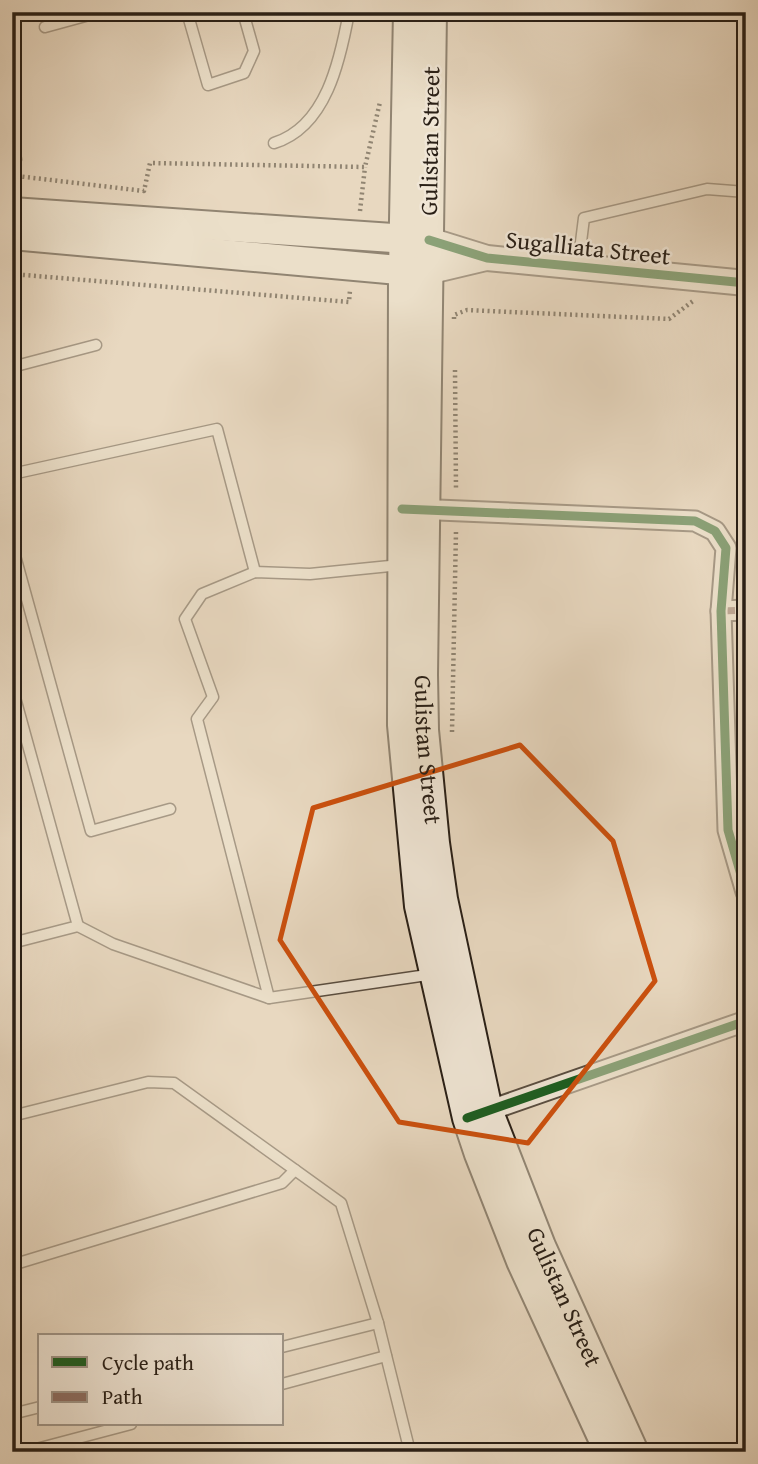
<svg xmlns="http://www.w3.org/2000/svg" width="758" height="1464" font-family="'Gentium Book Plus',serif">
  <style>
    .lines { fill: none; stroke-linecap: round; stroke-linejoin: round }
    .service-casing { stroke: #594d40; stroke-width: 13 }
    .minor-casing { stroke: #594d40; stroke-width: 23 }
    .tertiary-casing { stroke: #594d40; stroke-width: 28 }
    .secondary-casing { stroke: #291f16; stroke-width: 32 }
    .path { stroke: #291f16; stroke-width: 4.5; stroke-dasharray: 2 3.5; stroke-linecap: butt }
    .service { stroke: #f0e6d6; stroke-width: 10 }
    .minor { stroke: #f0e6d6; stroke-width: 19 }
    .tertiary { stroke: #f0e6d6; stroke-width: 24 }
    .secondary { stroke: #f0e6d6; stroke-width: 28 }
    .quiet { stroke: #8d6e63; stroke-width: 7; stroke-dasharray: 14 7; stroke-linecap: butt }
    .cycleway-casing { stroke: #f0e6d6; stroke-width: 13 }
    .cycleway { stroke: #1b5e20; stroke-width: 9 }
    .marked { fill: none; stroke: #cb500e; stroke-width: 5; stroke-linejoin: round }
    .labels { text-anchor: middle; stroke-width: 5; stroke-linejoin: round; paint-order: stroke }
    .street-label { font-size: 24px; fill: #291f16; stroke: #f0e6d6 }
  </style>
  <rect width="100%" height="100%" fill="#e8d8c0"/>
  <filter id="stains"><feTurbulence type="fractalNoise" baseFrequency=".00286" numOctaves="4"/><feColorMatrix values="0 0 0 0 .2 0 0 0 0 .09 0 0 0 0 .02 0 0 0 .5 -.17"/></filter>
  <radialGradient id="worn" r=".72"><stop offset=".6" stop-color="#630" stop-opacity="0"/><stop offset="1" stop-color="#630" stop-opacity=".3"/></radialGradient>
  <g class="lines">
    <g class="service-casing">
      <g id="service">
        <polyline points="187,12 208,85 244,73 254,51 243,12"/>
        <polyline points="742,12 746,14"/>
        <polyline points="45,27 100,12"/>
        <path d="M274 143C326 127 340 61 349 12"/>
        <polyline points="12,157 16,159"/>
        <polyline points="578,266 584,218 707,189 746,192"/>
        <polyline points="12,367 96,345"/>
        <polyline points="12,474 217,429 255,572"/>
        <polyline points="12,545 91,831 170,809"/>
        <polyline points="12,687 78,926 12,943"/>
        <polyline points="78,926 113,944 269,998 434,974"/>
        <polyline points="269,998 197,719 213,697 185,619 202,594 255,572 310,574 400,565"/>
        <polyline points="12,1116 148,1082 174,1083 341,1203 378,1323 410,1452"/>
        <polyline points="12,1265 282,1183 295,1170"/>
        <polyline points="282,1347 378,1323"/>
        <polyline points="282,1384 386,1356"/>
        <polyline points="12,1414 40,1407"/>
        <polyline points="25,1452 131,1424"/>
      </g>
    </g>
    <g class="minor-casing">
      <g id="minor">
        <polyline points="414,509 695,521 715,531 726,548 721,611 728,830 746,892"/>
        <polyline points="721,611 746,610"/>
        <polyline points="479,1114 746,1021"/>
      </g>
    </g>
    <g class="tertiary-casing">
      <g id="tertiary">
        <polyline points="429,240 487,258 746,283"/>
        <polyline points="427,272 486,258"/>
      </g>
    </g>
    <g class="secondary-casing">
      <g id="secondary">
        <polyline points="408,12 403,272 402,725 419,906 467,1118 479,1154 521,1261 609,1452"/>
        <path id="s1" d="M432 12 423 675 424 730 435 843 443 899 488 1110 541 1246 634 1452"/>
        <polyline points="12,212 422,240"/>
        <polyline points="12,235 421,272"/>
      </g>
    </g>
    <g class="path">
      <polyline points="17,176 144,191 150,163 365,167 380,102"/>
      <polyline points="360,211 365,167"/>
      <polyline points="12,274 349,302 350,290"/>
      <polyline points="454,319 454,315 467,310 669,319 693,301"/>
      <polyline points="455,370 456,490"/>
      <polyline points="452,732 456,531"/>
    </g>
    <use href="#service" class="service"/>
    <use href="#minor" class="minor"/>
    <use href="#tertiary" class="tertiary"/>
    <use href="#secondary" class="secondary"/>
    <polyline class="quiet" points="721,611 746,610"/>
    <g class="cycleway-casing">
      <g id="cycleway">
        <polyline points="429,240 487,258 746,283"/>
        <polyline points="402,509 695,521 715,531 726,548 721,611 728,830 746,892"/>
        <polyline points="467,1118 746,1021"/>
      </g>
    </g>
    <use href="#cycleway" class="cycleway"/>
  </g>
  <path d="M0 0H758V1464H0ZM520 745 613 841 655 981 528 1143 399 1122 280 940 313 808Z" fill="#e8d8c0" fill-opacity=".55" fill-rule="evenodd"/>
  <path class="marked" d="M520 745 613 841 655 981 528 1143 399 1122 280 940 313 808Z"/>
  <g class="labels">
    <g class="street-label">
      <text transform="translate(430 141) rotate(-89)" y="8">Gulistan Street</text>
      <text transform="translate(588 248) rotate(6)" y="8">Sugalliata Street</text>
      <text dy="8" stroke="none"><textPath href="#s1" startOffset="738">Gulistan Street</textPath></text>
      <text dy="8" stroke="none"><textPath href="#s1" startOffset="1306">Gulistan Street</textPath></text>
    </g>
  </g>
  <rect width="758" height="1464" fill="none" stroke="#e8d8c0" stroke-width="42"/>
  <rect x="14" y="14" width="730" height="1436" fill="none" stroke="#291f16" stroke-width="3.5"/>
  <rect x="21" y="21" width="716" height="1422" fill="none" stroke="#291f16" stroke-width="2"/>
  <rect x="38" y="1334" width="245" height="91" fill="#f0e6d6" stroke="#a09689" stroke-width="2"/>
  <rect x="52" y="1357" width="35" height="10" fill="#1b5e20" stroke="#a09689" stroke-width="2"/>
  <text x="102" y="1370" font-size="21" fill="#291f16">Cycle path</text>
  <rect x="52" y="1392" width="35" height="10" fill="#8d6e63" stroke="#a09689" stroke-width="2"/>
  <text x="102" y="1404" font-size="21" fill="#291f16">Path</text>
  <rect width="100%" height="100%" filter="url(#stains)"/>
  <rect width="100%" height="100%" fill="url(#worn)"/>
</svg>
